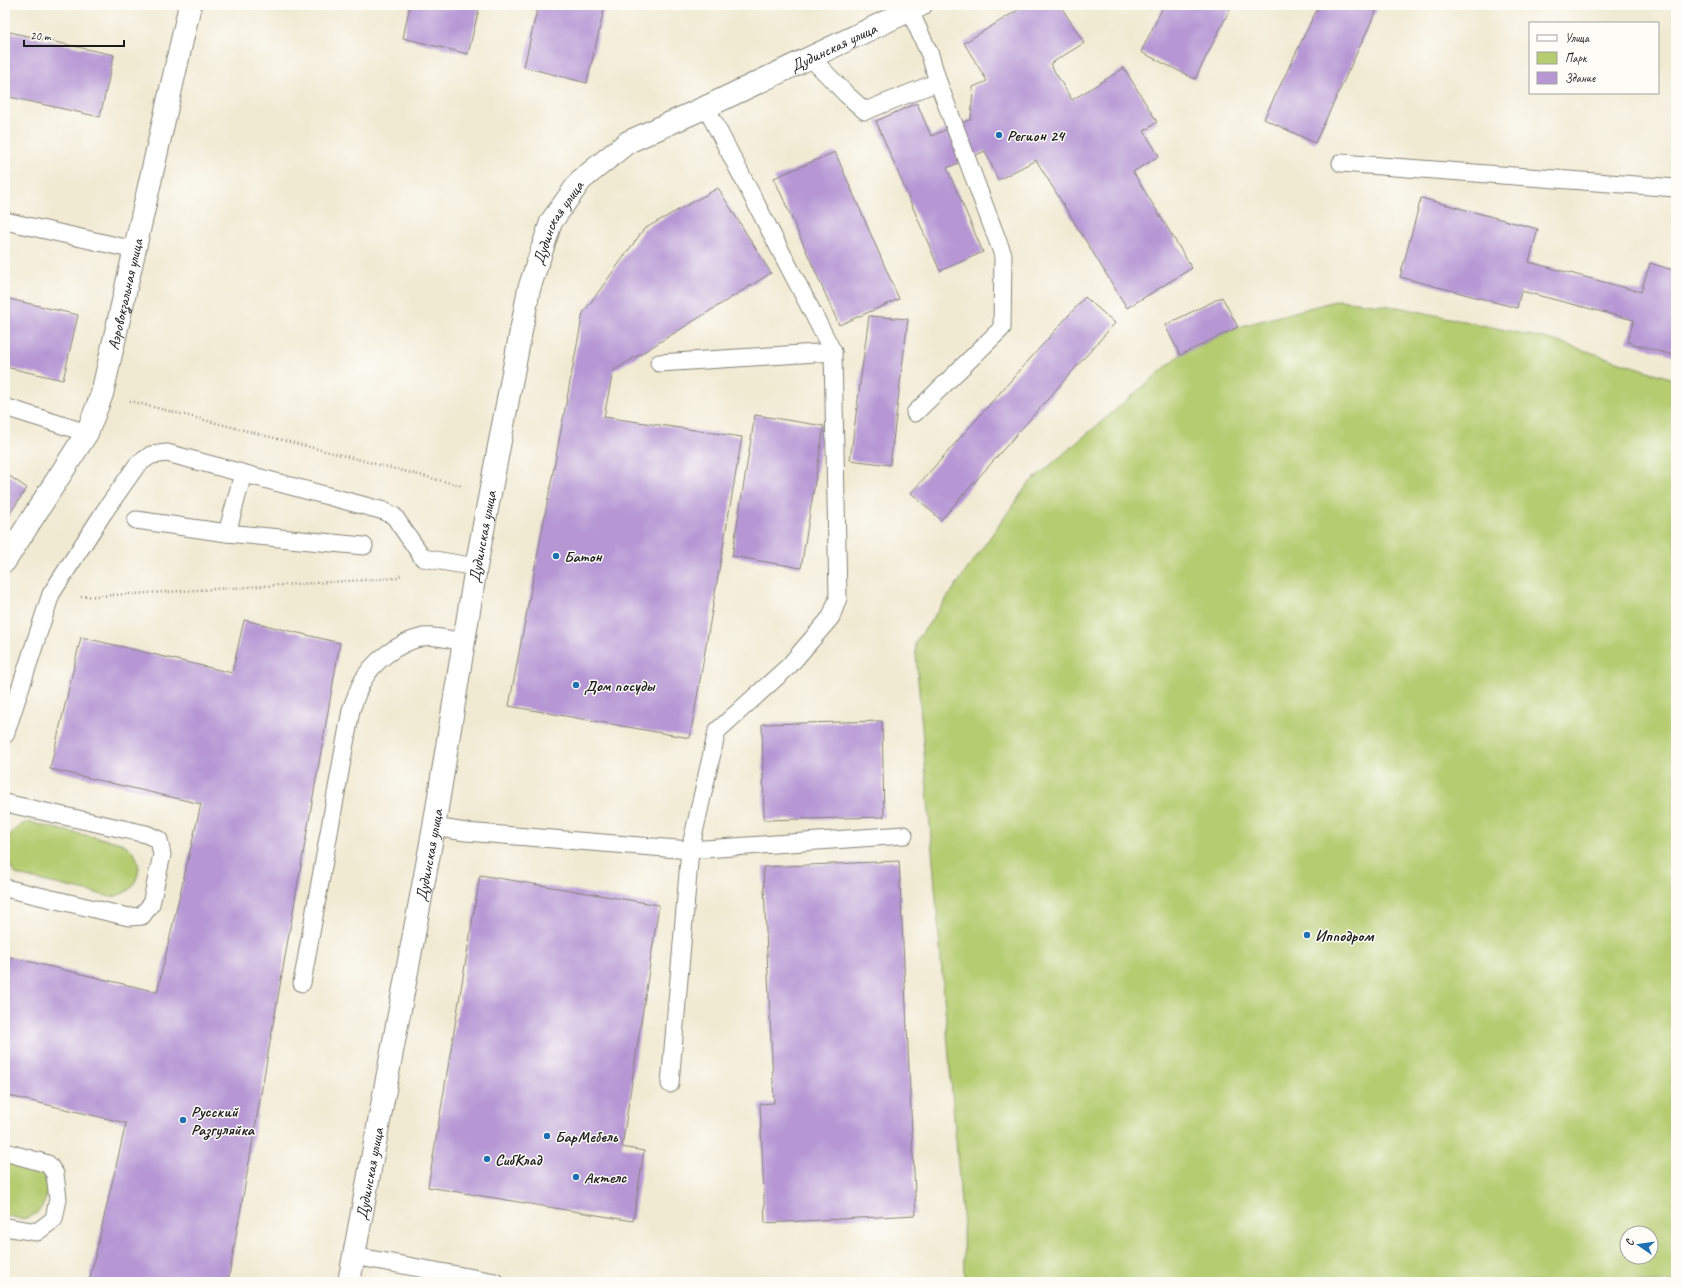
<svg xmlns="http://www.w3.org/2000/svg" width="1681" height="1287" font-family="Caveat,sans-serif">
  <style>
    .green { fill: #b5cc71; stroke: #687446; fill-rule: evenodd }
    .building { fill: #b697d4 }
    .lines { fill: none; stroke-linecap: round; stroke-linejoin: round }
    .service-casing { stroke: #868378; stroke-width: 19 }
    .minor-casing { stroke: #868378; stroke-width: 24 }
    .tertiary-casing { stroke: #868378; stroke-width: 24 }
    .path { stroke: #868378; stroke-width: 2.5; stroke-dasharray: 1 3; stroke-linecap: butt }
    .service { stroke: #fff; stroke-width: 17 }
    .minor { stroke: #fff; stroke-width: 22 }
    .tertiary { stroke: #fff; stroke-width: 22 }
    .poi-dot { fill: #1f6fb2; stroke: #fdfcf7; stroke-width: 1.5 }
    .labels { text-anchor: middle; stroke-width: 3; stroke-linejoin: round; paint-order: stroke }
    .street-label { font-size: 16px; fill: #1c1c1c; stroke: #fdfcf7 }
    .poi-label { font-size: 16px; font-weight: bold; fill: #1c1c1c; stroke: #fdfcf7; text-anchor: start }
  </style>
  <rect width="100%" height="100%" fill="#fdfcf7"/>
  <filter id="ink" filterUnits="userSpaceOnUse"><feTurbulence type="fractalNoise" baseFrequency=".025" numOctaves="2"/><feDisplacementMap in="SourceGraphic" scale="8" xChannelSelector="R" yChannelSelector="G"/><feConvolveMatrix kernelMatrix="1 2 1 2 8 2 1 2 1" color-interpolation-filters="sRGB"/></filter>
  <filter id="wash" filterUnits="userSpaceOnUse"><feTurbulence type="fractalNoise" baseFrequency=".012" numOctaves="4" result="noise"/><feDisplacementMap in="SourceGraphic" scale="16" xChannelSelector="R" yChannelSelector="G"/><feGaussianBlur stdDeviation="0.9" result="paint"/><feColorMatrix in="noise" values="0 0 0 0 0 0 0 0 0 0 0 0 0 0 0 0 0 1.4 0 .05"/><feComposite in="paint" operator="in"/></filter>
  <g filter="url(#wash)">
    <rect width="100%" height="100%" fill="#f1ead3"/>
    <g class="green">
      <path d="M1339 300 1398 307 1552 340 1676 380V1282H964L963 1227 915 643 1028 484 1180 355 1238 327ZM1627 1233H1651V1257H1627Z"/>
      <path d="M29 822C52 828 75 833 99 838 107 840 118 841 125 845 136 852 142 865 137 877 133 890 124 894 112 897L17 875C0 858 2 829 29 822Z"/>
      <path d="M5 1160C14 1162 25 1162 33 1166 57 1178 48 1219 20 1219 16 1218 10 1216 5 1215Z"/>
    </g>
    <g id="blocks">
      <g class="building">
        <polygon points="410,5 480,5 468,54 403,38"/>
        <polygon points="520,5 605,5 587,83 524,67 537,10"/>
        <polygon points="1026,5 1060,5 1084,43 1050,64 1072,100 1124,68 1157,122 1144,131 1159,156 1133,172 1192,268 1127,308 1036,160 998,180 985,151 947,168 983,252 940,271 876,121 917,103 931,136 971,119 973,87 987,81 964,43"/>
        <polygon points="1164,5 1232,5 1195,79 1141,52"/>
        <polygon points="1319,5 1379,5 1315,143 1264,119"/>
        <polygon points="5,31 114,55 100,117 5,96"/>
        <polygon points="835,152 899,299 839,325 774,178"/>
        <polygon points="718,188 771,273 613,371 604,417 742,437 690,738 509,706 583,313 644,229"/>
        <polygon points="1421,198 1538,229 1529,262 1641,292 1650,263 1676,271 1676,356 1627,342 1634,320 1521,291 1517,308 1400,277"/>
        <polygon points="1085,297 1115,323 941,520 911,493"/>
        <polygon points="1222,297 1238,327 1180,355 1165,325"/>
        <polygon points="5,298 78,315 63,380 5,367"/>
        <polygon points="869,316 908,319 890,465 850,460"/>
        <polygon points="755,415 824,426 801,568 732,556"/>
        <polygon points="5,473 27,488 5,521"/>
        <polygon points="244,620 340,643 228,1282 89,1282 126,1123 5,1095 5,960 6,956 157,992 201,804 50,769 81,637 232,673"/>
        <polygon points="882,721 884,817 764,820 762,724"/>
        <polygon points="899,861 916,1215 765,1223 760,1104 774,1103 763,867"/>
        <polygon points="480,875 659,905 622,1147 644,1151 633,1221 428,1187"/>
      </g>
    </g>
  </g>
  <g filter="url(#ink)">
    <use href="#blocks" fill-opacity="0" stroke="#868378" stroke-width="1"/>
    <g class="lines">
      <g class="service-casing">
        <g id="service">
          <polyline points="910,11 930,55 938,82 1003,255 1002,328 915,413"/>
          <polyline points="810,57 846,94 865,111 938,82"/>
          <polyline points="1341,163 1676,188"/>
          <polyline points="5,221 135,250"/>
          <polyline points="659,363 833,352"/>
          <polyline points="5,407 87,433"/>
          <polyline points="136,520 227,533 243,474"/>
          <polyline points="227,533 364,546"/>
          <polyline points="5,735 51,594 104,512 137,465 151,455 167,453 384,511 394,516 423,558 476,567"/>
          <polyline points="5,803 146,834 159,840 162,855 151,904 142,916 129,917 5,888"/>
          <polyline points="434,827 466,832 690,850 904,835"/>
          <path d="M302 983 351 710C354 702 357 693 361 684 372 661 398 643 423 637 436 635 451 640 463 642"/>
          <polyline points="670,1084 690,850 717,731 789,666 831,617 838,598 833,352 706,107"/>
          <polyline points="5,1152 48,1164 55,1174 58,1199 54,1219 37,1232 5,1227"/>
          <polyline points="354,1256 495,1282"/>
        </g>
      </g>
      <g class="minor-casing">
        <g id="minor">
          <path id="s1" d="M5 561 87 433 102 394 190 5"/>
        </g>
      </g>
      <g class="tertiary-casing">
        <g id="tertiary">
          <path id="s2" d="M349 1282 434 827 476 567 529 289 551 222 581 180 628 142 706 107 921 5"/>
        </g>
      </g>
      <g class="path">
        <polyline points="130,401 462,486"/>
        <polyline points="81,597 397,578 402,574"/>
      </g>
      <use href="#service" class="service"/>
      <use href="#minor" class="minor"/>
      <use href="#tertiary" class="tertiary"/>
    </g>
  </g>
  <g class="poi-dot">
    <circle cx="999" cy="135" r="4"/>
    <circle cx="556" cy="556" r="4"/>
    <circle cx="576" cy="685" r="4"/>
    <circle cx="1307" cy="935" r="4"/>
    <circle cx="183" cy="1120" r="4"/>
    <circle cx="547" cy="1136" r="4"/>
    <circle cx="487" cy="1159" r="4"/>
    <circle cx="576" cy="1177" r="4"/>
  </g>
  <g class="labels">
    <g class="street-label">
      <text dy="6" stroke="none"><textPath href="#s2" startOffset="1418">Дудинская улица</textPath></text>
      <text dy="6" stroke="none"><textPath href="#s2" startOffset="1082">Дудинская улица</textPath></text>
      <text dy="6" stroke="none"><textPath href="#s1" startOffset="296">Аэровокзальная улица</textPath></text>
      <text dy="6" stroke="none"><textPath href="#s2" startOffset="757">Дудинская улица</textPath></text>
      <text dy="6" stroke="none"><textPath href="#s2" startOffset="434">Дудинская улица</textPath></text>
      <text dy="6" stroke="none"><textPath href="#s2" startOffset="110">Дудинская улица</textPath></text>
    </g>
    <g class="poi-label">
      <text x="1007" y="141">Регион 24</text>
      <text x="564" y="562">Батон</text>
      <text x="584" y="691">Дом посуды</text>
      <text x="1315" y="941">Ипподром</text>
      <text x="191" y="1117">Русский<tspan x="191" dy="18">Разгуляйка</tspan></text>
      <text x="555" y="1142">БарМебель</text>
      <text x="495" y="1165">СибКлад</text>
      <text x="584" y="1183">Актелс</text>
    </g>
  </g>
  <rect width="1681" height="1287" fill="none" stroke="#fdfcf7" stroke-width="20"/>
  <rect x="1529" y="22" width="130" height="72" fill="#fdfcf7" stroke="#a3a29f"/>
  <rect x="1537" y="35" width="20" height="6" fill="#ffffff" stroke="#a3a29f"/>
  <text x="1565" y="42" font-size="12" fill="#1c1c1c">Улица</text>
  <rect x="1537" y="52" width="20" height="12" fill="#b5cc71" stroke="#a3a29f"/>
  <text x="1565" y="62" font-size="12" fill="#1c1c1c">Парк</text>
  <rect x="1537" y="72" width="20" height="12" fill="#b697d4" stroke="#a3a29f"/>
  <text x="1565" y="82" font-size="12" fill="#1c1c1c">Здание</text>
  <g transform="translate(1639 1245) rotate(283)"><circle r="19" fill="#fdfcf7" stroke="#a3a29f"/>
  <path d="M0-3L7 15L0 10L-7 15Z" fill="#1f6fb2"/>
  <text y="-6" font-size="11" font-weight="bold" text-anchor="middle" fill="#1c1c1c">С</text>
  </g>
  <path d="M24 40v6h100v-6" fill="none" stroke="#1c1c1c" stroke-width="2"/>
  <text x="30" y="40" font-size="12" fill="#1c1c1c" stroke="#fdfcf7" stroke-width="3" paint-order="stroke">20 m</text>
</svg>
